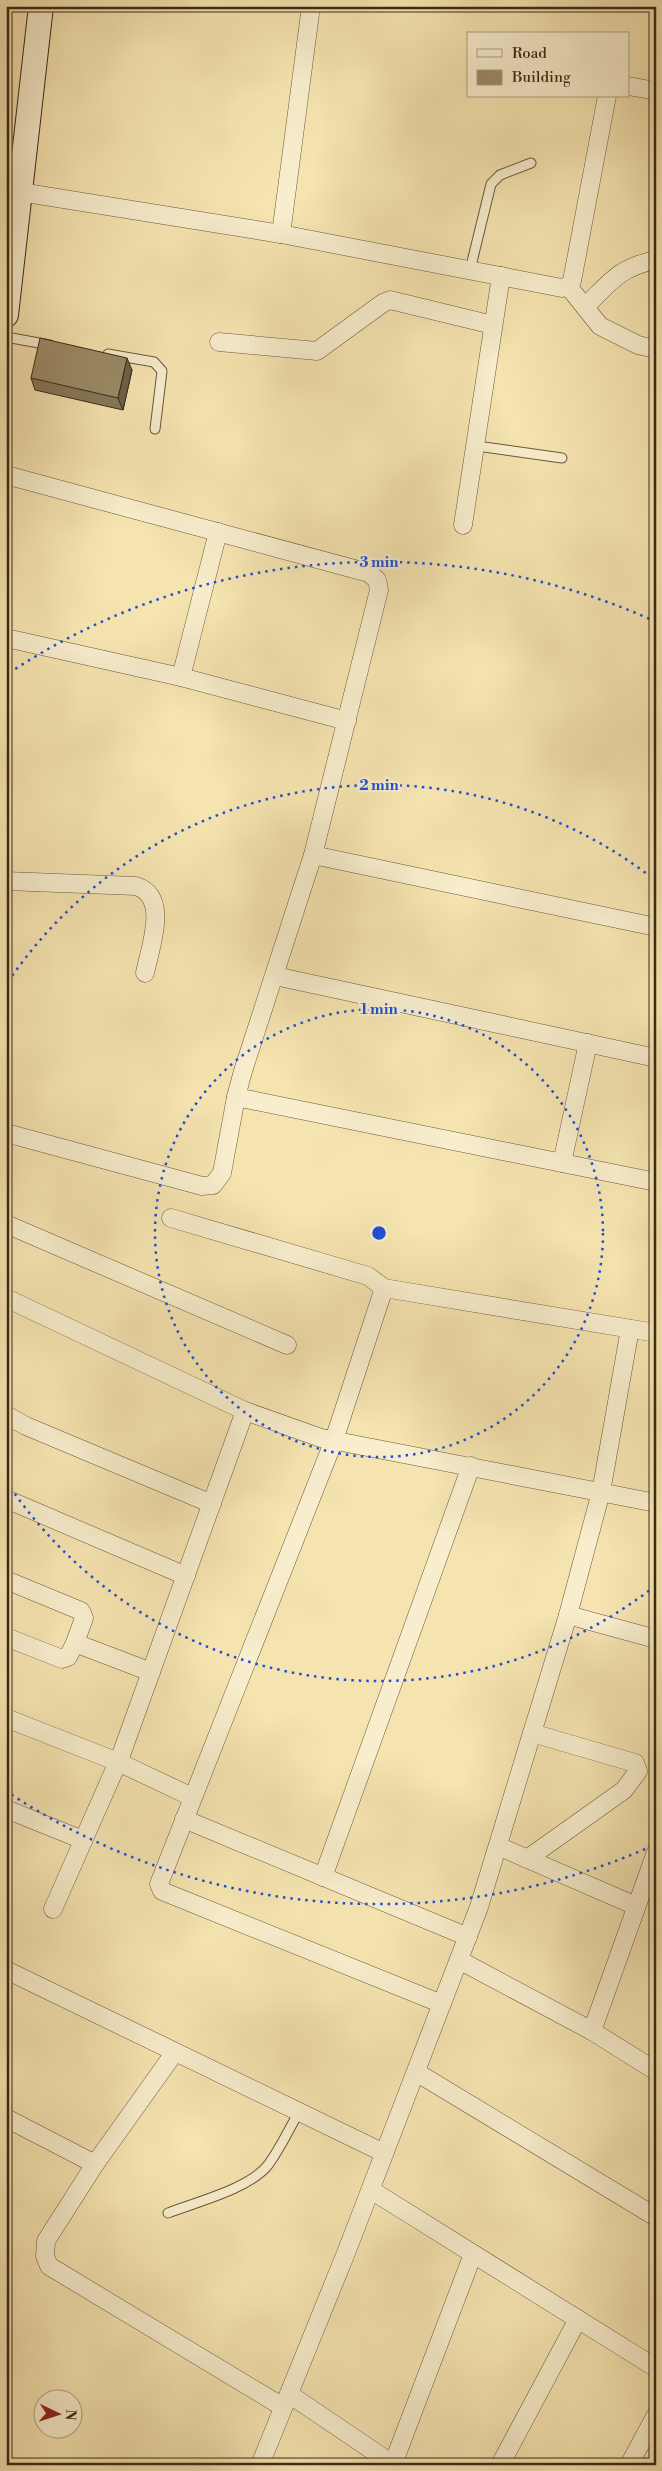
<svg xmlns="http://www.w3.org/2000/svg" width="662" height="2471" font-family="'Libre Bodoni',serif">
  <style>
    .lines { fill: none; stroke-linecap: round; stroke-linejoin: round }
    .lane-casing { stroke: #69583d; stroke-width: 11 }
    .street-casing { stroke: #69583d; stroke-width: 19 }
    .secondary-casing { stroke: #3a2a17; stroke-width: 26 }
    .lane { stroke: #f8edcc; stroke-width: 9 }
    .street { stroke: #f8edcc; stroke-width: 18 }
    .secondary { stroke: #f8edcc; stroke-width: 24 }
    .wall { fill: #857859; stroke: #3a2a17 }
    .shaded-wall { fill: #6c6148; stroke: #3a2a17 }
    .building { fill: #9b8b67; stroke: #3a2a17 }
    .ring { fill: none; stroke: #1d4ed8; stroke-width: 2.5; stroke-dasharray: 2.5 5 }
    .centre { fill: #1d4ed8; stroke: #f8edcc; stroke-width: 2.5 }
    .ring-label { font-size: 15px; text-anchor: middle; font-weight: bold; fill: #1d4ed8; stroke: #f8edcc; stroke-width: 5; stroke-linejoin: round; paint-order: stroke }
  </style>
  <rect width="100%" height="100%" fill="#f5e4b0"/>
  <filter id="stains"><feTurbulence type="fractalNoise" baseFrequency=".004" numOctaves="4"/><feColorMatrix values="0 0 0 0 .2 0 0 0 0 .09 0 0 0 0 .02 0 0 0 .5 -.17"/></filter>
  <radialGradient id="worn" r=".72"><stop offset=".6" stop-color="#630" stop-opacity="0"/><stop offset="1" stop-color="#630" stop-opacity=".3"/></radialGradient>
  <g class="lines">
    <g class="lane-casing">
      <g id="lane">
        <polyline points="470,270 491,184 500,175 531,163"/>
        <polyline points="6,337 50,345"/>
        <polyline points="108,354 154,362 162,371 155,429"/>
        <polyline points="477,446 562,458"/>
        <path d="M168 2213C196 2202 249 2189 268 2165 280 2149 289 2129 299 2112"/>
      </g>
    </g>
    <g class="street-casing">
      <g id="street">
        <polyline points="628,86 656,91"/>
        <polyline points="20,192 281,234 562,288 568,286 572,281 607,96"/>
        <polyline points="281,234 311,6"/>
        <polyline points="568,286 600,326 638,345 656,349"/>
        <path d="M585 307C610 282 620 267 656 260"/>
        <polyline points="219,342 317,351 383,303 390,300 493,325"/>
        <polyline points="6,475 369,573 377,580 379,590 313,855 243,1071 236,1097 222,1173 213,1185 202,1186 6,1133"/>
        <polyline points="463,525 501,276"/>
        <polyline points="6,638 181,677 347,721"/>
        <polyline points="181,677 218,532"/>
        <polyline points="313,855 656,927"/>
        <path d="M6 881 136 886C170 897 150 947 145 973"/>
        <polyline points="275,976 656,1058"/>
        <polyline points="236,1097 656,1182"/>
        <polyline points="562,1163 588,1043"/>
        <polyline points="171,1218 368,1276 384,1288 656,1333"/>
        <polyline points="6,1224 287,1345"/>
        <polyline points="384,1288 334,1440 159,1884 162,1891 442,2004"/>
        <polyline points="6,1298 245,1411 321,1438 656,1503"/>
        <polyline points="6,1415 26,1426 212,1504"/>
        <polyline points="6,1499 186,1576"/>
        <polyline points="6,1580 81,1611 84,1618 75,1643"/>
        <polyline points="568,1615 656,1639"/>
        <polyline points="6,1637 62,1659 68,1657 75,1643 151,1672"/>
        <polyline points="6,1718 118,1762 192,1797"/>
        <polyline points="6,1809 83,1840"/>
        <polyline points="184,1819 468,1937"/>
        <polyline points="498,1846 636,1906"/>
        <polyline points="527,1859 624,1790 638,1771 635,1763 532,1733"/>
        <polyline points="323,1877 471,1466"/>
        <polyline points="53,1909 121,1755 245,1411"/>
        <polyline points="459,1960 592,2031 656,2071"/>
        <polyline points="6,1970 384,2153"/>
        <polyline points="592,2031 656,1852"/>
        <polyline points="175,2052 95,2164 46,2241 45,2256 49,2266 283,2407"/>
        <polyline points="416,2072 656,2217"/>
        <polyline points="6,2118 95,2164"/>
        <polyline points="371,2190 656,2368"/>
        <polyline points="289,2394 394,2465"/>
        <polyline points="393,2464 473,2254"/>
        <polyline points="260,2465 346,2253 479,1907 568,1615 601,1492 630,1329"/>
        <polyline points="500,2465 578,2319"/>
        <polyline points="629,2465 656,2415"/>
      </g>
    </g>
    <g class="secondary-casing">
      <polyline id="secondary" points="6,315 41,6"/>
    </g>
    <use href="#lane" class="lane"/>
    <use href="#street" class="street"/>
    <use href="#secondary" class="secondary"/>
  </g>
  <polygon class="wall" points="132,370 123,410 35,390 31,378"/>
  <polygon class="shaded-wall" points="127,358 132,370 123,410 118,398"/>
  <polygon class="building" points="40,338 127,358 118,398 31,378"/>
  <g class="ring">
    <circle cx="379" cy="1233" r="224"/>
    <path d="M655 1586A448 448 0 0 1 8 1484M8 982A448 448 0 0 1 655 880"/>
    <path d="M652 1846A671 671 0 0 1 9 1793M9 673A671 671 0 0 1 652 620"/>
  </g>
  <circle cx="379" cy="1233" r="8" class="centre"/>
  <g class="ring-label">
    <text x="379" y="567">3 min</text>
    <text x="379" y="790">2 min</text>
    <text x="379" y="1014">1 min</text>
  </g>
  <rect width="662" height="2471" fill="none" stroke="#f5e4b0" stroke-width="25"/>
  <rect x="8" y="8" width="647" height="2456" fill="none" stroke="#3a2a17" stroke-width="2.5"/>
  <rect x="12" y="12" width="637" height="2446" fill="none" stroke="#3a2a17"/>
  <rect x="467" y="32" width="162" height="65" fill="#f8edcc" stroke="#ac9f84"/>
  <rect x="477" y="49" width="25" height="8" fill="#f8edcc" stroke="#ac9f84"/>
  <text x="512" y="58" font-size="15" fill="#3a2a17">Road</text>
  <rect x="477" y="70" width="25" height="15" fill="#9b8b67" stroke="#ac9f84"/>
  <text x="512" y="82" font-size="15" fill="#3a2a17">Building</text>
  <g transform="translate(58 2414) rotate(94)"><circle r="24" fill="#f8edcc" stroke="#ac9f84"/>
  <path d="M0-4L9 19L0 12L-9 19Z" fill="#8f2418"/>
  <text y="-8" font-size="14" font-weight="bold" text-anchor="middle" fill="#3a2a17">N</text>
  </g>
  <rect width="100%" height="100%" filter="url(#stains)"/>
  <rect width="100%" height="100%" fill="url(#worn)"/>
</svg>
